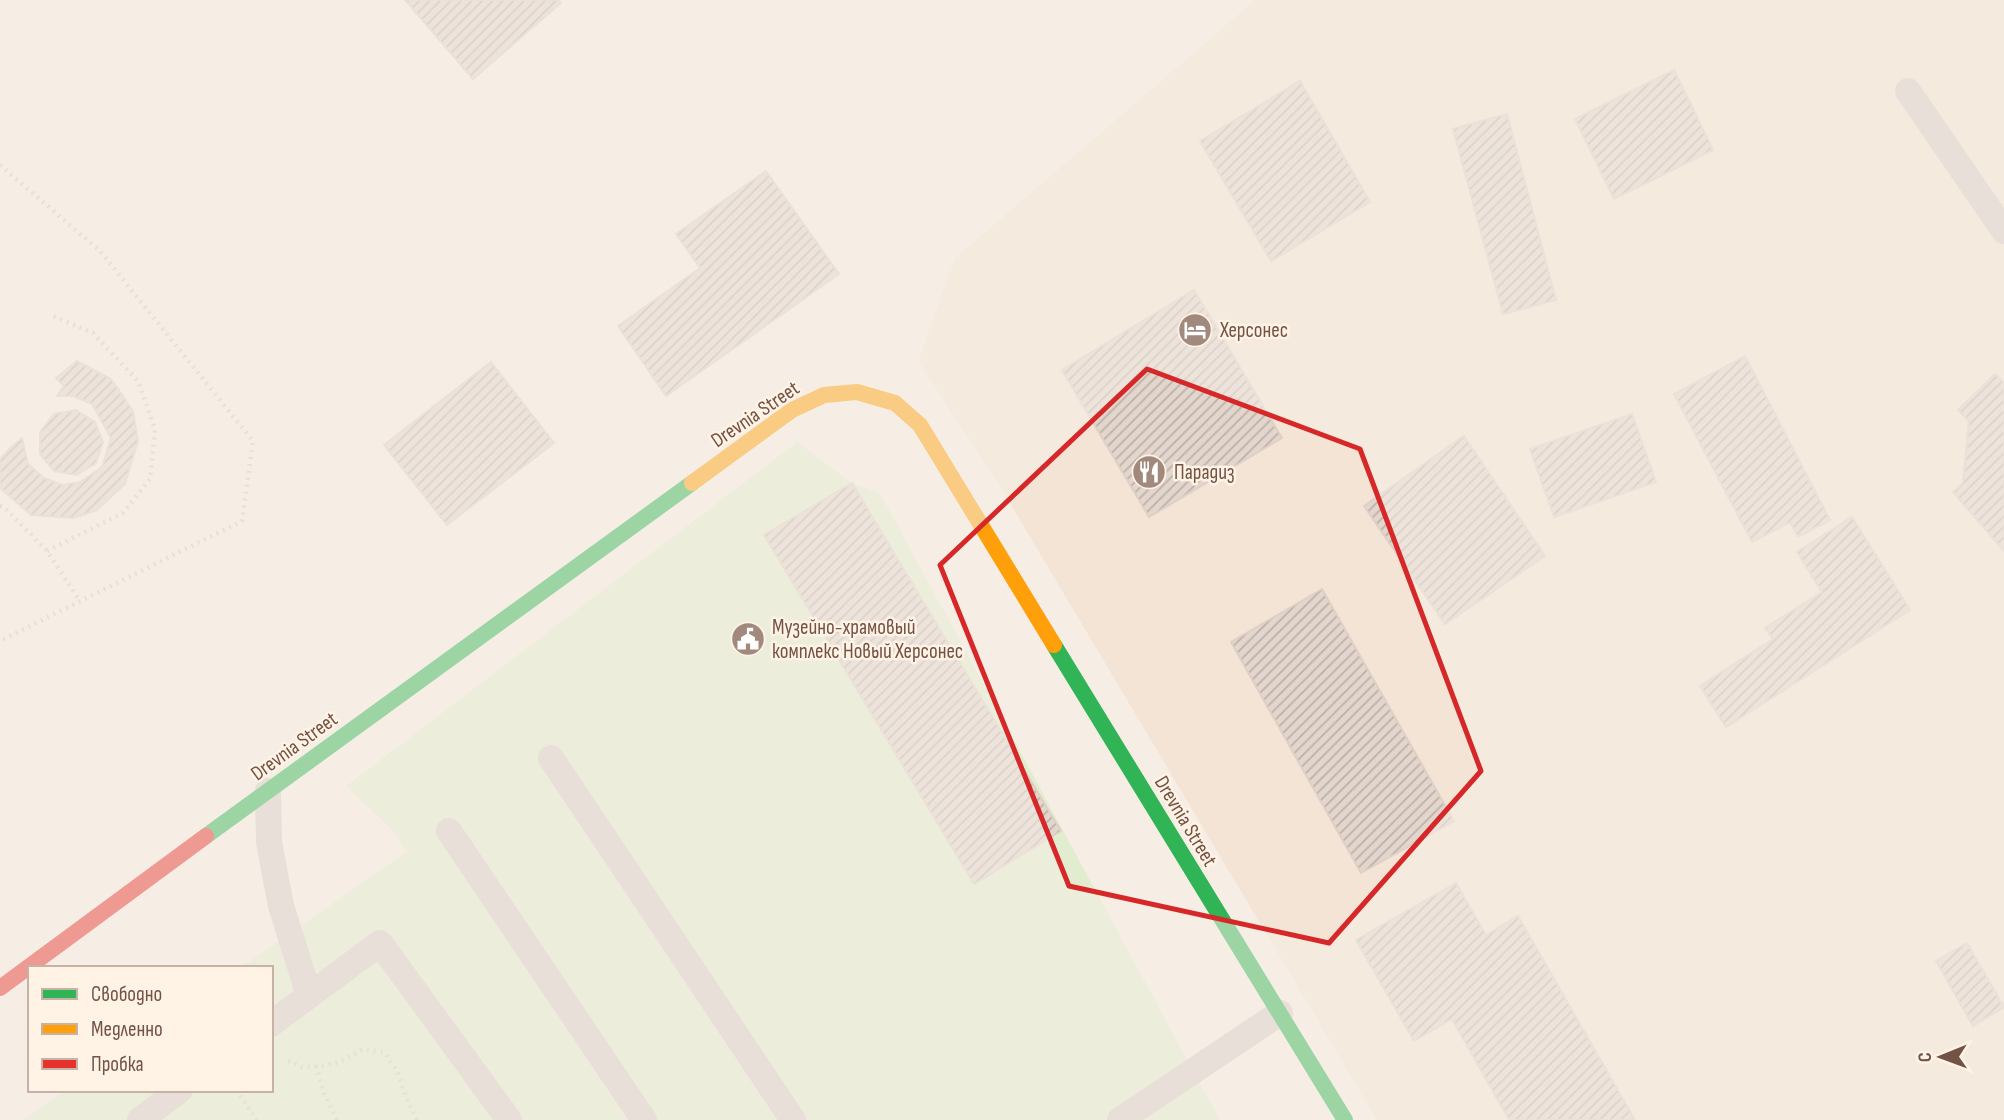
<svg xmlns="http://www.w3.org/2000/svg" width="2004" height="1120" font-family="'Sofia Sans Condensed',sans-serif">
  <style>
    .residential { fill: #f4e4d6 }
    .green { fill: #e2eccf }
    .building { fill: url(#building-hatch); stroke: #dfd0c7; stroke-width: 2 }
    .lines { fill: none; stroke-linecap: round; stroke-linejoin: round }
    .path { stroke: #d7ccc8; stroke-width: 4.5; stroke-dasharray: 2 5; stroke-linecap: butt }
    .lane { stroke: #d7ccc8; stroke-width: 26 }
    .fast { stroke: #30b455; stroke-width: 16 }
    .slow { stroke: #ff9f0a; stroke-width: 16 }
    .jam { stroke: #e5322d; stroke-width: 16 }
    .marked { fill: none; stroke: #d62828; stroke-width: 5; stroke-linejoin: round }
    .labels { text-anchor: middle; stroke-width: 5; stroke-linejoin: round; paint-order: stroke }
    .poi-label { font-size: 21px; fill: #735346; stroke: #fff3e5; text-anchor: start }
    .street-label { font-size: 21px; fill: #735346; stroke: #fff3e5 }
  </style>
  <defs>
    <pattern id="building-hatch" width="6" height="6" patternUnits="userSpaceOnUse" patternTransform="scale(1.75)"><rect width="6" height="6" fill="#e2d6cd"/><path d="M-1 1l2-2M0 6l6-6M5 7l2-2" fill="none" stroke="#bcb0a8"/></pattern>
  </defs>
  <rect width="100%" height="100%" fill="#f6eee5"/>
  <polygon class="residential" points="1255,0 2004,0 2004,1120 1377,1120 1002,490 918,361 955,258"/>
  <polygon class="green" points="797,442 852,483 880,493 1220,1120 23,1120 66,1090 271,1090 271,968 240,968 406,852 395,833 346,786"/>
  <g class="building">
    <polygon points="405,0 558,0 561,3 473,79"/>
    <polygon points="1674,70 1713,150 1614,199 1575,119"/>
    <polygon points="1300,81 1370,202 1271,261 1200,141"/>
    <polygon points="1507,114 1556,300 1503,314 1453,129"/>
    <polygon points="766,171 839,274 666,396 618,326 700,268 676,234"/>
    <polygon points="1194,290 1282,438 1149,517 1062,370"/>
    <polygon points="1745,356 1830,520 1798,537 1790,522 1752,542 1674,394"/>
    <polygon points="77,361 111,379 133,411 138,441 125,484 97,510 74,518 31,515 0,488 0,459 10,448 22,438 28,464 44,478 63,485 80,482 102,467 111,438 92,404 73,396 57,396 64,386 56,378"/>
    <polygon points="491,362 554,443 447,525 384,445"/>
    <polygon points="1995,374 2004,383 2004,551 1953,492 1963,483 1969,421 1958,410"/>
    <polygon points="76,410 95,422 103,442 96,463 77,475 54,471 40,454 40,432 54,414"/>
    <polygon points="1632,414 1656,482 1554,517 1530,449"/>
    <polygon points="1464,436 1545,556 1445,624 1364,506"/>
    <polygon points="852,483 1061,831 974,884 764,535"/>
    <polygon points="1852,517 1910,610 1726,727 1700,686 1773,639 1765,628 1822,592 1797,552"/>
    <polygon points="1322,589 1454,821 1361,873 1231,642"/>
    <polygon points="1456,883 1486,935 1518,916 1635,1120 1509,1120 1452,1019 1414,1041 1356,940"/>
    <polygon points="1967,943 2004,1007 1973,1026 1936,961"/>
  </g>
  <g class="lines">
    <g class="path">
      <polyline points="0,165 100,251 253,441 242,521 0,641"/>
      <polyline points="0,506 4,507 47,551 80,601"/>
      <polyline points="47,551 123,513 150,479 155,429 138,381 93,333 53,316"/>
      <polyline points="288,1061 302,1067 323,1066 340,1062 363,1049 385,1053 397,1071 406,1097 417,1120"/>
      <polyline points="316,1066 324,1093 337,1120"/>
      <polyline points="236,1090 257,1120"/>
    </g>
    <g class="lane">
      <polyline points="1908,91 2004,231"/>
      <polyline points="551,758 793,1120"/>
      <polyline points="268,791 269,842 281,906 309,995"/>
      <polyline points="449,831 644,1120"/>
      <polyline points="271,1024 380,943 509,1120"/>
      <polyline points="140,1120 180,1090"/>
      <polyline points="1120,1120 1280,1013"/>
    </g>
    <g class="fast">
      <polyline points="1054,645 1345,1120"/>
      <polyline points="206,836 692,483"/>
    </g>
    <polyline class="slow" points="692,483 792,410 824,395 857,392 895,403 920,425 1054,645"/>
    <polyline class="jam" points="0,988 206,836"/>
  </g>
  <path d="M0 0H2004V1120H0ZM1147 369 1360 449 1481 771 1329 943 1069 886 940 565Z" fill="#f6eee5" fill-opacity=".55" fill-rule="evenodd"/>
  <path class="marked" d="M1147 369 1360 449 1481 771 1329 943 1069 886 940 565Z"/>
  <defs>
    <g id="hotel-disc" transform="scale(1.75)"><circle r="9.5" fill="#a1897e" stroke="#fff3e5"/><path d="M-6-4.5h1.5V1H6V5H4.5V3h-9V5H-6ZM-4 0a1.8 1.8 0 1 1 3.6 0ZM.5 0V-2.5h3Q6-2.5 6 0Z" fill="#fff"/></g>
    <g id="restaurant-disc" transform="scale(1.75)"><circle r="9.5" fill="#a1897e" stroke="#fff3e5"/><path d="M-5-6h1v4h1v-4h1v4h1v-4h1v5L-1.5 .5V6h-2V.5L-5-1ZM5-6V6H3V1.5H1.5Q1.5-4 5-6Z" fill="#fff"/></g>
    <g id="civic-disc" transform="scale(1.75)"><circle r="9.5" fill="#a1897e" stroke="#fff3e5"/><path d="M-.6-6.5H3V-4.5H.6V-3L4-1V1h2V6H-6V1h2V-1L-.6-3ZM-1.2 2.5V6h2.4V2.5Z" fill="#fff"/></g>
  </defs>
  <g fill-rule="evenodd">
    <use href="#hotel-disc" x="1195" y="330"/>
    <use href="#restaurant-disc" x="1149" y="472"/>
    <use href="#civic-disc" x="748" y="639"/>
  </g>
  <g class="labels">
    <g class="poi-label">
      <text x="1220" y="337">Херсонес</text>
      <text x="1174" y="479">Парадиз</text>
      <text x="772" y="634">Музейно-храмовый<tspan x="772" dy="24">комплекс Новый Херсонес</tspan></text>
    </g>
    <g class="street-label">
      <text transform="translate(755 414) rotate(-34)" y="7">Drevnia Street</text>
      <text transform="translate(294 746) rotate(-36)" y="7">Drevnia Street</text>
      <text transform="translate(1186 821) rotate(59)" y="7">Drevnia Street</text>
    </g>
  </g>
  <rect x="28" y="966" width="245" height="126" fill="#fff3e5" stroke="#c7b3a5" stroke-width="2"/>
  <rect x="42" y="989" width="35" height="10" fill="#30b455" stroke="#c7b3a5" stroke-width="2"/>
  <text x="91" y="1001" font-size="21" fill="#735346">Свободно</text>
  <rect x="42" y="1024" width="35" height="10" fill="#ff9f0a" stroke="#c7b3a5" stroke-width="2"/>
  <text x="91" y="1036" font-size="21" fill="#735346">Медленно</text>
  <rect x="42" y="1059" width="35" height="10" fill="#e5322d" stroke="#c7b3a5" stroke-width="2"/>
  <text x="91" y="1071" font-size="21" fill="#735346">Пробка</text>
  <g transform="translate(1941 1057) rotate(269)" stroke="#fff3e5" stroke-width="5" paint-order="stroke">
  <path d="M0-5L12 26L0 18L-12 26Z" fill="#735346"/>
  <text y="-10" font-size="19" font-weight="bold" text-anchor="middle" fill="#735346">С</text>
  </g>
</svg>
